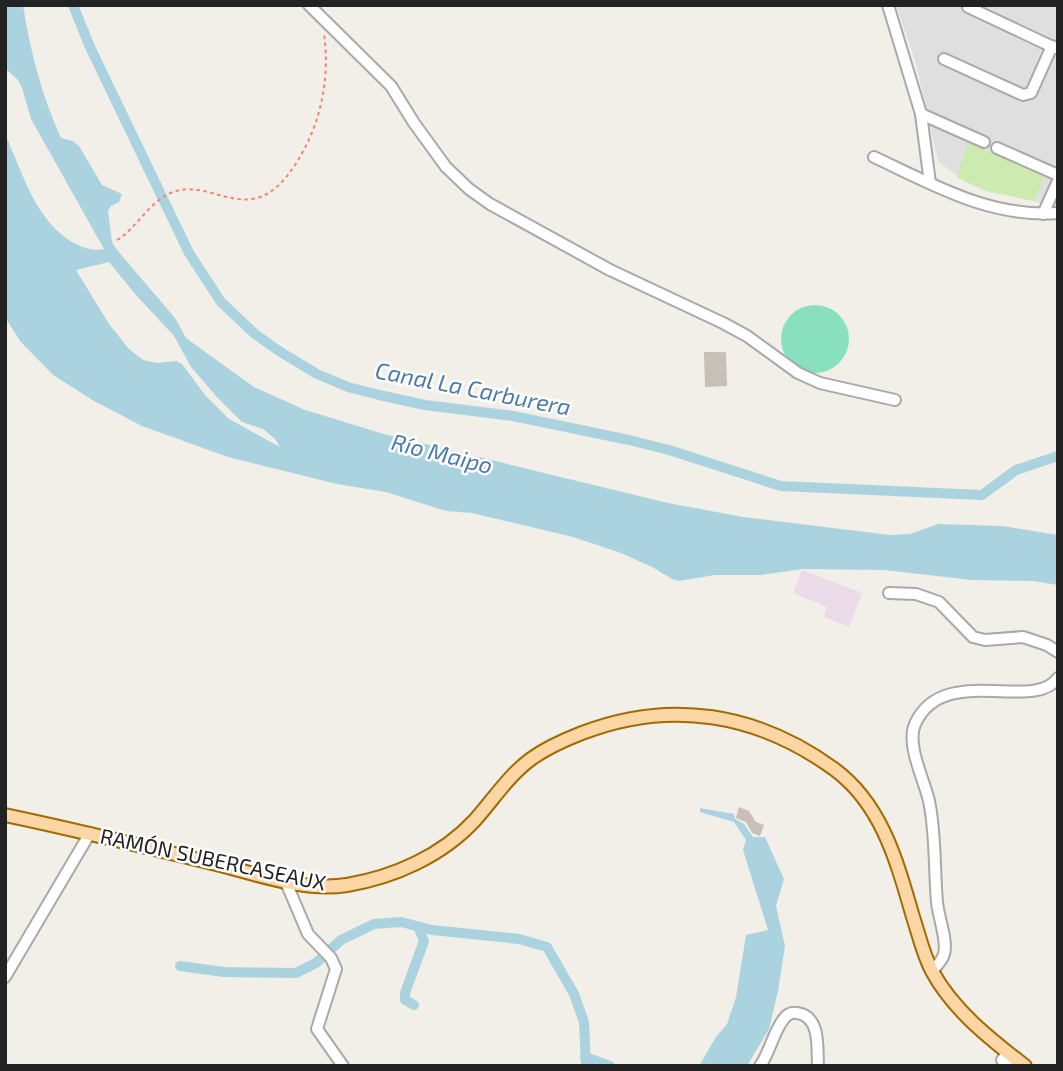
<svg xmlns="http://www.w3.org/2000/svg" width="1063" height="1071" font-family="'Exo 2',sans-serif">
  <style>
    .residential { fill: #e0dfdf }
    .industrial { fill: #ebdbe8 }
    .grass { fill: #cdebb0 }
    .pitch { fill: #88e0be }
    .water { fill: #aad3df; fill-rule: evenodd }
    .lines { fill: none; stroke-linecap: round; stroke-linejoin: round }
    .canal { stroke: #aad3df; stroke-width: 10 }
    .building { fill: #c7bfb8 }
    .minor-casing { stroke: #a9a9a9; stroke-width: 14 }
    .major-casing { stroke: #a06b00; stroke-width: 16 }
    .path { stroke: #fa8072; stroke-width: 2; stroke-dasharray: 3.5 3.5; stroke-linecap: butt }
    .minor { stroke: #fff; stroke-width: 10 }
    .major { stroke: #fcd6a4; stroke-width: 12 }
    .labels { text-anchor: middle; stroke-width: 5; stroke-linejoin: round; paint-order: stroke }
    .street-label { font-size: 21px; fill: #222; stroke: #fff }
    .water-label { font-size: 23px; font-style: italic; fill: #4a7aab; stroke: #fff }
  </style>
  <rect width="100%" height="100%" fill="#f2efe9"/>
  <polygon class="residential" points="896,5 1058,5 1058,209 1034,201 986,191 965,182 938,161 915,60"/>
  <polygon class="industrial" points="802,570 862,593 849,627 824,617 827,607 793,593"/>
  <polygon class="grass" points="967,143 1046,173 1034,201 986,191 957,177"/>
  <circle class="pitch" cx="815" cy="339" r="34"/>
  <g class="water">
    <path d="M5 5H23C30 51 42 96 61 138L73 141 79 146 102 185 122 194 119 202 111 206 108 211 112 242 117 250 175 318 186 338 254 387 305 410 384 434 668 503 743 517 890 535 910 534 938 524 1002 526 1058 535V585L1033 581 972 580 884 570 803 569 761 575H715L679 581 672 579 652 567 621 553 573 537 472 513 446 511 386 492 337 484 228 457 142 426 94 401 53 375 20 341 5 317V134C23 173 36 225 78 245 87 249 95 251 104 249L31 119 22 88 18 80 5 68ZM109 262 136 295 174 336 191 367 216 396 242 422 263 429 275 439 280 447 229 419 205 395 182 364 176 361 157 363 143 360 129 349 109 324 76 270Z"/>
    <polygon points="700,808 734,814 735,819 744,824 753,837 765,837 784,879 776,906 785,946 778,991 769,1029 747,1066 699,1066 716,1037 727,1024 736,997 746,935 768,930 743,850 746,840 734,822 700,812"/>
  </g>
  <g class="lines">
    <g class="canal">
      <polyline points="73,5 90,47 189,253 221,302 255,334 279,351 317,374 348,387 379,395 425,405 513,416 629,440 669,450 781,486 982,495 1016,470 1058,456"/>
      <polyline points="180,966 224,972 296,973 316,963 341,940 374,924 401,922 432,930 519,939 547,947 574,994 584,1022 586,1066"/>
      <polyline points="414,1005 405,1000 405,993 424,941 418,926"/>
      <polyline points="585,1057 610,1066"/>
    </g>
  </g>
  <g class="building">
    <polygon points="704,352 726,352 727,386 705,387"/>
    <polygon points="739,807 749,811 756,822 764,825 760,836 752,833 746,822 736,818"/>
  </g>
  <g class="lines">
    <g class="minor-casing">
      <g id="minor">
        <polyline points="309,5 391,86 414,123 446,167 469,189 490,204 610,270 723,323 747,336 798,373 820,383 895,400"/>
        <polyline points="888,5 921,114 930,183"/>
        <polyline points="968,7 1055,48"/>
        <polyline points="944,59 1023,95 1031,93 1052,46"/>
        <polyline points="921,114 984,142"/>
        <polyline points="997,148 1058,175"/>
        <path d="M874 157C934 185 990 218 1058 213"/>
        <polyline points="1043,214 1058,181"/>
        <polyline points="889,593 916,594 939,602 973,637 985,640 1023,637 1047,645 1058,652"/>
        <polyline points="285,880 308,934 331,958 336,969 317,1029 343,1066"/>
        <path d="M932 971C937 966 942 961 944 954 948 941 938 916 937 902 934 868 936 834 929 801 924 779 906 745 915 724 943 662 1033 713 1058 678"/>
        <polyline points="5,977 90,833"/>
        <polyline points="1008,1053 1002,1060 1008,1066"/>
        <path d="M760 1066C770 1052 773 1033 783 1020 786 1015 791 1012 797 1013 821 1016 817 1048 818 1066"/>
      </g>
    </g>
    <g class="major-casing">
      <path id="major" d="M5 815C76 830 146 847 216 864 257 874 304 892 347 885 394 877 442 856 475 820 493 800 508 776 531 759 546 748 564 740 582 733 670 699 757 713 834 769 882 804 897 862 913 917 919 935 923 954 932 971 953 1010 990 1039 1025 1066"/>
    </g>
    <path class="path" d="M117 240C138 227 149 201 173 192 199 182 226 203 252 199 267 197 278 187 287 176 318 136 331 84 324 34"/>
    <use href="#minor" class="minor"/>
    <use href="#major" class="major"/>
  </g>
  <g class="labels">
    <g class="street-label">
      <text transform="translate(213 860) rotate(12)" y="7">RAMÓN SUBERCASEAUX</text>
    </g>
    <g class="water-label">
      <text transform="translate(473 389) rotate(11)" y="8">Canal La Carburera</text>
      <text transform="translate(442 454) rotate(14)" y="8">Río Maipo</text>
    </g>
  </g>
  <rect width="1063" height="1071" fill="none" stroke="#222222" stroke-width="14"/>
</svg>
